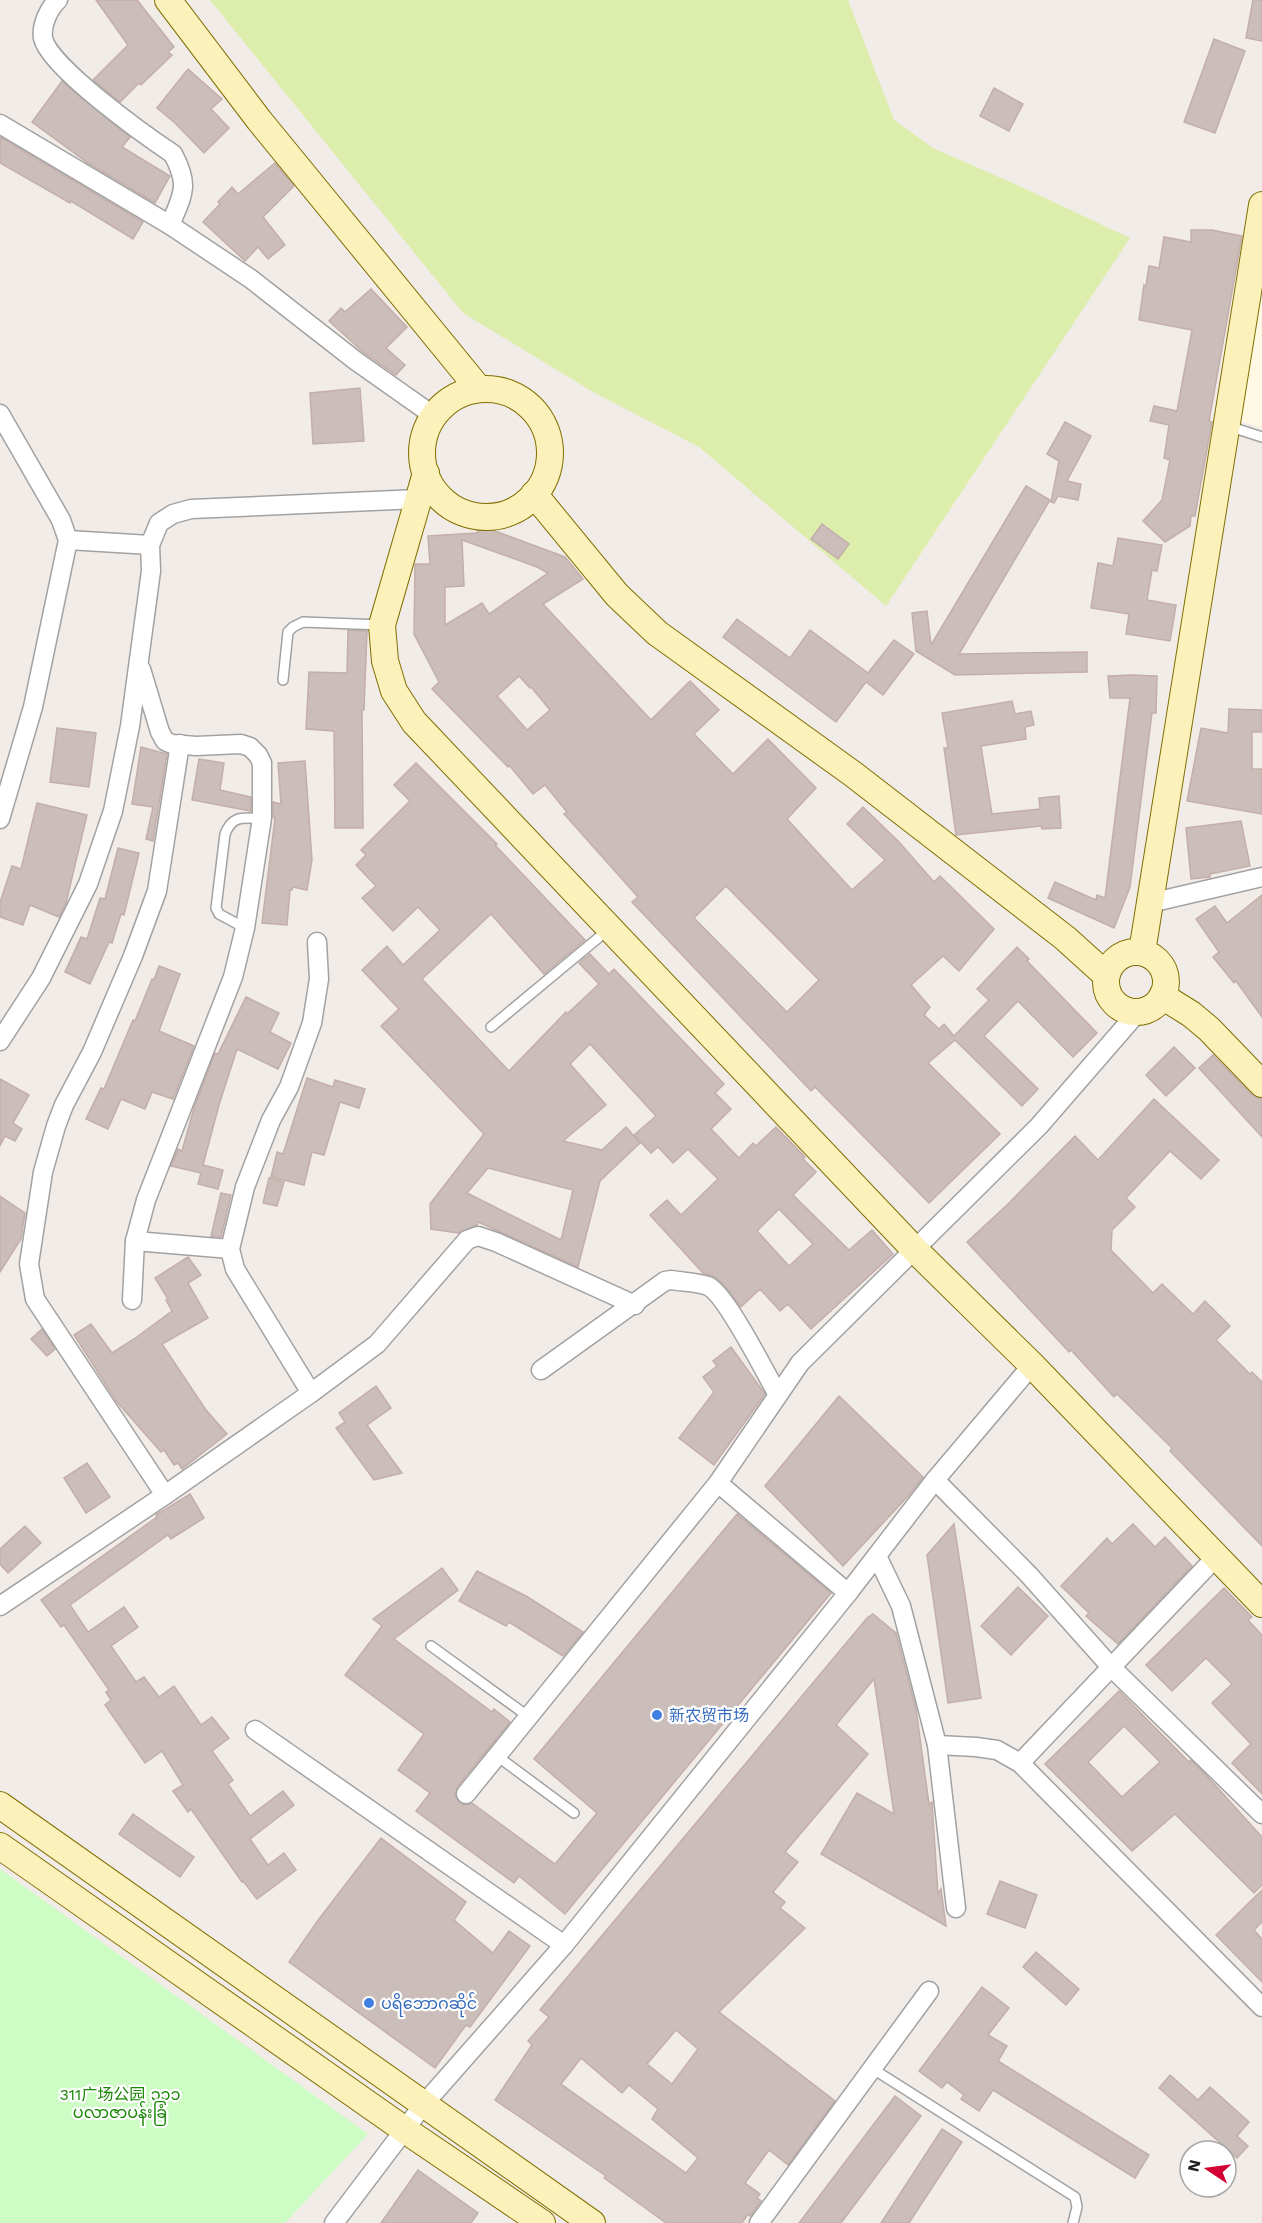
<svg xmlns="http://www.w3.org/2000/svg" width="1262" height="2223" font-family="'Work Sans','Noto Sans SC','Noto Sans Myanmar',sans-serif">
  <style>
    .education { fill: #fff8e3 }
    .grass { fill: #dcedac }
    .park { fill: #cdfcc4 }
    .building { fill: #cabdba; stroke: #c4aea9; stroke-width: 1.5; fill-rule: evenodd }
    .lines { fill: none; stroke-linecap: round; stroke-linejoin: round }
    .lane-casing { stroke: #a2a2a2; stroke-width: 12 }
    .street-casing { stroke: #a2a2a2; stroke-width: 21 }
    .secondary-casing { stroke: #806f00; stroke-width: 28 }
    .lane { stroke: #fff; stroke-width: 9 }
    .street { stroke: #fff; stroke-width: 18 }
    .secondary { stroke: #fcf0bb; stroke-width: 26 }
    .shop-dot { fill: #3f7fe0; stroke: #fff; stroke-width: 2 }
    .labels { text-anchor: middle; stroke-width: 4.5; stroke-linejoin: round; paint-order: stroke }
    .shop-label { font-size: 16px; fill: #366cbe; stroke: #fff; text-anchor: start }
    .park-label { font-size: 16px; fill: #1b8707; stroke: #fff }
  </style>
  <rect width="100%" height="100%" fill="#f2ece8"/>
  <polygon class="education" points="1262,280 1262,428 1237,420"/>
  <polygon class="grass" points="210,0 848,0 894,120 933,148 1028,190 1130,238 886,606 699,447 593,392 463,313"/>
  <polygon class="park" points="0,1869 368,2134 285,2223 0,2223"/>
  <g class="building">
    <polygon points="96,0 137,0 174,47 168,52 172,55 141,85 139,83 120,102 93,80 128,45"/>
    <polygon points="1253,0 1262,0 1262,41 1246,38"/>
    <polygon points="1214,39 1245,51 1215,133 1184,122"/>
    <polygon points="188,69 222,99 211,109 229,128 204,153 175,123 157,108"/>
    <polygon points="62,81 130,137 122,147 170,176 155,203 88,163 32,122"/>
    <polygon points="994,88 1023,104 1009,131 980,116"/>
    <polygon points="0,137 143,222 133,239 71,201 70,203 0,163"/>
    <polygon points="275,163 294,186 263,217 285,245 268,259 258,247 245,261 203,222 220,204 218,202 232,187 238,194"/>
    <polygon points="1191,230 1212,230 1242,236 1209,421 1212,422 1195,516 1191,516 1190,526 1165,542 1143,521 1162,500 1170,460 1164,458 1169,425 1150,421 1154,406 1177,411 1192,330 1139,320 1144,285 1146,286 1149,266 1159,268 1164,237 1191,242"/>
    <polygon points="371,289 407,327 386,348 405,365 396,375 363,352 329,321 341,308 345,312"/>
    <polygon points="360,388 364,441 313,444 310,393"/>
    <polygon points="1065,422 1091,436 1067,481 1081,484 1078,500 1058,496 1054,503 1051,502 1059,461 1047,454"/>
    <polygon points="1026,486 1050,500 959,654 1087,652 1087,672 955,675 916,651 912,613 927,611 931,645"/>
    <polygon points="822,524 849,544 838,559 811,539"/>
    <path d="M479 525 565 557 583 579 543 604 651 720 690 681 719 710 694 734 733 774 768 739 816 788 787 819 852 890 885 860 847 824 863 807 899 842 934 882 940 876 994 929 959 971 943 956 911 985 930 1007 924 1015 939 1029 944 1024 954 1036 989 1000 977 989 1017 947 1029 959 1027 961 1097 1033 1073 1057 1018 1001 984 1036 1038 1089 1022 1106 955 1040 928 1063 1000 1134 929 1203 815 1087 811 1091 632 902 638 897 564 814 567 812 545 785 533 794 509 765 508 767 432 689 439 682 414 634 415 564H430L428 536 477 533ZM462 540 537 567 548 573 489 614 482 603 445 625V587L464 586ZM519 676 530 688 531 687 550 710 527 730 497 696ZM726 886 819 980 787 1012 694 918Z"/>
    <polygon points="1118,538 1162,545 1157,571 1152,570 1147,600 1176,605 1170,641 1126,634 1129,614 1091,608 1098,563 1113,566"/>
    <polygon points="737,619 790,658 810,630 868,673 894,640 914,654 883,695 866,682 836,722 723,637"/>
    <polygon points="348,630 367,631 364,710 362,710 363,828 335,828 334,731 306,729 309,672 347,673"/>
    <polygon points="1131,675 1157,676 1156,713 1152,713 1130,887 1114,928 1048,898 1055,882 1096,900 1097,895 1105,898 1130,698 1110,698 1108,676"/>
    <polygon points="1012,701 1015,714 1031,711 1034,725 1025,727 1026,739 981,746 992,814 1040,809 1039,798 1059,796 1061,828 1042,829 1041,826 956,835 944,748 948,748 942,713"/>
    <polygon points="1229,709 1262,710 1262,732 1252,732 1252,769 1262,769 1262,814 1187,801 1201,728 1228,733"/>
    <polygon points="57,728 96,733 89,787 50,782"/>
    <polygon points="141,747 167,754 153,841 146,839 153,807 132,804"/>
    <polygon points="199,759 224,763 220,790 251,797 251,811 192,800"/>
    <polygon points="305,761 312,860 307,890 293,887 292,890 290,890 287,925 262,923 275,818 273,817 273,802 281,804 278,763"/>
    <path d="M416 763 497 844 495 845 585 940 544 974 491 914 422 979 509 1071 566 1012 567 1014 599 984 579 963 590 954 609 974 614 969 724 1084 715 1093 731 1109 711 1129 739 1158 753 1143 756 1146 776 1127 805 1157 803 1159 816 1172 793 1195 849 1250 872 1230 893 1254 811 1329 788 1304 780 1311 760 1289 741 1307 724 1285 715 1277 703 1273 650 1215 667 1200 681 1215 718 1179 688 1149 673 1163 658 1147 651 1153 634 1135 656 1116 590 1044 570 1064 606 1105 563 1141 602 1150 626 1127 640 1143 600 1181 578 1267 478 1222 477 1225 458 1233 431 1229 430 1204 484 1134 381 1026 399 1009 362 970 387 946 403 965 440 930 418 907 393 931 362 898 376 886 356 865 366 855 361 850 410 801 394 785ZM488 1168 573 1190 561 1240 467 1193ZM779 1209 813 1244 789 1266 757 1231Z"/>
    <polygon points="37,803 87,815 66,903 59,917 30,905 23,925 0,917 0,902 12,866 21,869"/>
    <polygon points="1241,821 1250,866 1210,874 1210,877 1191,879 1186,828"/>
    <polygon points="118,848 139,853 124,915 121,914 112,943 109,942 90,984 65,972 81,937 87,939 100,898 105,899"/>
    <polygon points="1262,895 1262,1017 1236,981 1234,983 1213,957 1219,952 1196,919 1215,906 1227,923"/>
    <polygon points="159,966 180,974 159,1031 194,1046 173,1099 152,1092 145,1109 121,1099 108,1129 86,1119 101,1088 104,1089 133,1020 135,1021 152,979 154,980"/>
    <polygon points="246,997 279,1013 270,1032 291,1043 278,1069 237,1049 219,1105 203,1165 223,1170 218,1189 198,1184 201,1173 171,1166 178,1149 182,1151 194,1108 215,1053 218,1054"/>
    <polygon points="1174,1047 1195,1068 1166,1096 1146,1075"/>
    <polygon points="1213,1055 1251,1094 1262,1099 1262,1137 1199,1068"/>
    <polygon points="307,1078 333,1087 335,1080 365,1089 359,1108 340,1102 324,1155 312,1152 304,1185 271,1177 277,1152 283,1154"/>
    <polygon points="0,1079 29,1095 13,1123 22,1129 15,1141 5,1136 0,1146"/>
    <polygon points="1154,1099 1219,1160 1201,1179 1170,1151 1126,1198 1135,1207 1112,1230 1111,1250 1153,1293 1162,1284 1193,1314 1205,1301 1230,1326 1216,1340 1250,1374 1252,1372 1262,1382 1262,1546 1170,1451 1172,1448 1117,1394 1114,1397 1071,1350 1069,1352 967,1242 1008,1204 1075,1136 1098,1160"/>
    <polygon points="269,1178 284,1182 277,1206 263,1203"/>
    <polygon points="221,1193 231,1195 221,1237 211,1236"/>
    <polygon points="0,1196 25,1213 21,1239 0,1272"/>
    <polygon points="188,1257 201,1275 188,1283 208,1318 162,1344 206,1410 227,1434 182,1469 178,1463 174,1465 164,1450 161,1452 117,1402 74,1335 91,1324 112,1353 134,1339 172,1311 166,1300 168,1299 155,1278"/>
    <polygon points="42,1329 55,1349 47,1356 31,1339"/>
    <polygon points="731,1347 765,1394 714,1465 679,1438 714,1392 703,1377 717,1366 713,1361"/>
    <polygon points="376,1386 391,1408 367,1425 402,1473 374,1480 336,1428 345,1422 339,1413"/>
    <polygon points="839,1396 923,1477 909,1495 843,1566 765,1486"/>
    <polygon points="87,1463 110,1497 86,1513 64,1478"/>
    <polygon points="190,1494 204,1518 171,1539 168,1535 70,1605 88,1632 124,1607 138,1627 111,1646 136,1682 144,1677 159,1697 174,1686 201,1725 212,1717 229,1738 212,1751 233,1780 228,1784 250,1816 283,1791 294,1805 250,1839 268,1865 284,1853 296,1870 257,1899 243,1881 242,1882 191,1809 188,1812 173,1791 183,1785 162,1751 145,1763 105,1705 111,1700 106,1692 109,1690 64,1625 61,1627 41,1600 157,1517 156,1515"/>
    <polygon points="737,1514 831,1593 565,1914 519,1876 514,1883 416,1811 430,1793 398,1770 424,1734 345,1675 382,1626 373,1619 442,1568 458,1590 394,1639 492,1712 494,1709 510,1722 457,1787 455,1797 464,1805 472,1803 555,1864 597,1813 534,1759"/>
    <polygon points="954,1524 981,1698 948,1703 927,1555"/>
    <polygon points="1133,1524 1155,1547 1165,1537 1192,1566 1118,1644 1086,1616 1089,1613 1061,1586 1107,1538 1112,1544"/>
    <polygon points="25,1526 41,1543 8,1573 0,1564 0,1549"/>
    <polygon points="477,1571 526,1596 583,1632 563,1656 509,1622 506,1626 459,1601"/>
    <polygon points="1018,1587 1048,1616 1011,1655 981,1626"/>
    <polygon points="1224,1588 1252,1617 1248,1620 1262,1635 1262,1794 1232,1763 1251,1744 1212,1703 1232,1684 1206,1658 1172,1691 1146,1665"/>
    <path d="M873 1614 896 1633 916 1709 929 1804 932 1802 938 1894 941 1889 946 1926 821 1854 857 1793 894 1814 874 1679 836 1725 868 1754 785 1852 798 1862 773 1892 785 1902 780 1908 805 1928 719 2012 835 2101 788 2165 769 2150 745 2183 760 2194 757 2198 761 2201 750 2216 748 2214 742 2223H666L604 2178 606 2176 495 2100 532 2045 528 2041 549 2017 540 2010 867 1618ZM676 2030 698 2049 672 2084 647 2064ZM581 2058 622 2093 629 2085 658 2109 652 2119 698 2158 686 2173 561 2084Z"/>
    <path d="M1119 1691 1189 1762 1191 1760 1206 1775 1262 1837V1885L1254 1893 1175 1814 1132 1851 1045 1764ZM1124 1726 1160 1762 1122 1797 1088 1762Z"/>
    <polygon points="133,1814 194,1857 180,1877 119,1834"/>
    <polygon points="381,1838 466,1902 454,1920 493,1953 509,1931 530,1946 470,2027 466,2025 435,2068 289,1962 319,1919"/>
    <polygon points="1000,1881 1037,1895 1025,1928 987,1914"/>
    <polygon points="1262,1890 1262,1922 1254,1930 1262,1939 1262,1982 1216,1935"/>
    <polygon points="1036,1952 1079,1989 1066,2005 1023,1967"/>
    <polygon points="982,1987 1009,2008 988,2035 1007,2046 998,2061 1149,2155 1135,2178 993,2090 979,2111 961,2099 964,2095 947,2082 942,2088 919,2071"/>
    <polygon points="1170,2075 1198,2100 1210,2087 1249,2122 1237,2136 1248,2146 1237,2158 1159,2088"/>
    <polygon points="895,2096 921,2116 841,2223 799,2223"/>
    <polygon points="942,2129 962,2142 909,2223 881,2223"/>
    <polygon points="418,2170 478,2213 471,2223 381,2223"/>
  </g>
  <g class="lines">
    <g class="lane-casing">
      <g id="lane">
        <polyline points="1228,426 1262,437"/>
        <polyline points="283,680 288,632 293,627 303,622 382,625"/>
        <path d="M245 928 219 914 216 908 225 834C233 814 243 819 262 818"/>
        <polyline points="491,1027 609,929"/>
        <polyline points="431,1646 529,1717"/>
        <polyline points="497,1756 574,1813"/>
        <polyline points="873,2069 1075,2197 1077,2207 1073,2223"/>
      </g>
    </g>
    <g class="street-casing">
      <g id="street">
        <path d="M58 0C49 8 41 25 43 38 49 67 146 136 173 154 190 186 183 194 170 225"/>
        <polyline points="0,124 170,225 251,279 356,361 434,416"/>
        <polyline points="0,414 61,520 68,540 150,545"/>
        <polyline points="0,819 33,707 68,540"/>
        <polyline points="1150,903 1262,877"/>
        <polyline points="0,1041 41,978 88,884 113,811 130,726 151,571 150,545 159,523 173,514 191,509 418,499"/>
        <polyline points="135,1241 230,1249"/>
        <polyline points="132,1300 135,1241 146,1200 233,977 245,928 262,818 262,763 258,755 250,747 241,744 196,746 172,744 165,741 160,732 141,669"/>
        <path d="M541 1370 665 1281 671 1280C683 1282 697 1282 708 1286 726 1294 766 1374 778 1395"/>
        <polyline points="311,1393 235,1269 230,1249 245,1187 271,1120 289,1087 312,1023 319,979 317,942"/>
        <polyline points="935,1480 1029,1575 1111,1667 1262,1814"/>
        <polyline points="718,1483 848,1593"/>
        <polyline points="165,1495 35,1299 29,1264 43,1172 56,1126 64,1105 92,1052 133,956 157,891 180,744"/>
        <polyline points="877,1556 901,1606 937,1745 956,1908"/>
        <polyline points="0,1606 165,1495 311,1393 377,1344 467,1240 478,1236 496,1242 635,1305"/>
        <polyline points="255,1730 564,1945"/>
        <polyline points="937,1745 976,1747 997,1750 1020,1763 1262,2007"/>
        <polyline points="1020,1763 1216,1557"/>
        <polyline points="466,1794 718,1483 800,1363 1039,1126 1137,1013"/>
        <polyline points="334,2223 424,2104 564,1945 848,1593 935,1480 1032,1365"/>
        <polyline points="759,2223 929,1991"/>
      </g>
    </g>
    <g class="secondary-casing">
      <g id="secondary">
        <polyline points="168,0 259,120 479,389"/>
        <circle cx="486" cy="453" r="64"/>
        <polyline points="426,473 382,625 385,661 394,691 414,722 914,1249 1032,1365 1262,1604"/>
        <polyline points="534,494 617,595 657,633 853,774 1065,938 1106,975"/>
        <circle cx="1136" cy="982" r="30"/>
        <polyline points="1142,952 1262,205"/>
        <polyline points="1162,996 1191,1014 1209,1029 1262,1084"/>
        <polyline points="0,1805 592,2223"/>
        <polyline points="0,1846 405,2130 542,2223"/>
      </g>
    </g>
    <use href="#lane" class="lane"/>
    <use href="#street" class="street"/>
    <use href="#secondary" class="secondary"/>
  </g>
  <g class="shop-dot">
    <circle cx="657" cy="1715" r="6"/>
    <circle cx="369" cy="2003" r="6"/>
  </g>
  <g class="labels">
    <g class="shop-label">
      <text x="669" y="1721">新农贸市场</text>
      <text x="381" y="2009">ပရိဘောဂဆိုင်</text>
    </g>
    <g class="park-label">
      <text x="120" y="2100">311广场公园 ၃၁၁<tspan x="120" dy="18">ပလာဇာပန်းခြံ</tspan></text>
    </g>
  </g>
  <g transform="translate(1208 2169) rotate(283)"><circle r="28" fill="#ffffff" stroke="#a6a6a6" stroke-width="1.5"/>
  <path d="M0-4.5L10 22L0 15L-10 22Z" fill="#d20033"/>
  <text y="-9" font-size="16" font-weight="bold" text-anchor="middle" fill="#212121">N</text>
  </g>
</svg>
